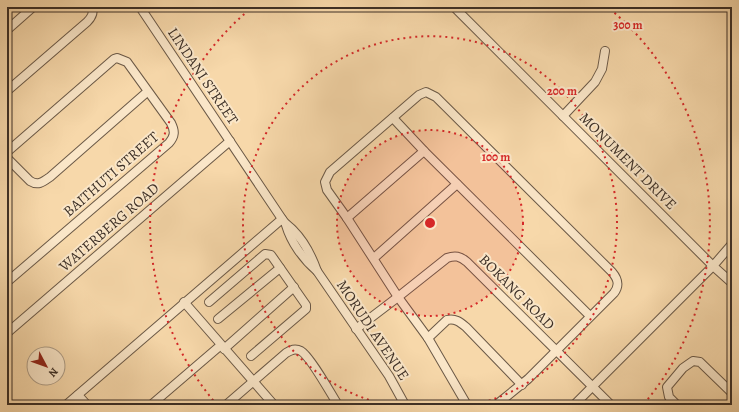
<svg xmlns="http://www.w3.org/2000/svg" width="739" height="412" font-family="Alegreya,serif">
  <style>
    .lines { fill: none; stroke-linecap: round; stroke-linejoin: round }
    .minor-casing { stroke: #6b5947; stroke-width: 10 }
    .minor { stroke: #fae6c8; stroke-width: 8 }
    .ring { fill: none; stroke: #d62828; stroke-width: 2; stroke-dasharray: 2 4 }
    .labels { text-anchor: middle; stroke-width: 4; stroke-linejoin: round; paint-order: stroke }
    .street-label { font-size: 15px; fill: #3c2f26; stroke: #fae6c8 }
    .centre { fill: #d62828; stroke: #fae6c8; stroke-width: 2 }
    .ring-label { font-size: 12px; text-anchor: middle; font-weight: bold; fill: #d62828; stroke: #fae6c8; stroke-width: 4; stroke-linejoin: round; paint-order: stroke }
  </style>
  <rect width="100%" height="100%" fill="#f7d8aa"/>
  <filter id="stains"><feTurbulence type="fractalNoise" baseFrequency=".005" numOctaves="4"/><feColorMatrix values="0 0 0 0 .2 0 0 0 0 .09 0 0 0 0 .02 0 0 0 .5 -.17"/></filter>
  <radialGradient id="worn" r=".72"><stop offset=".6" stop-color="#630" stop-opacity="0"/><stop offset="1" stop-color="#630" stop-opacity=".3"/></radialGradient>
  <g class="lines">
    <g class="minor-casing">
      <g id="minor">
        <path d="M140 7 282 219C285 224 289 226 293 230 304 241 312 257 317 271"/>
        <polyline points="454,7 713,266 732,283"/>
        <polyline points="7,30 33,7"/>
        <path d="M7 91 87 22C92 17 94 13 92 7"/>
        <polyline points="563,116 595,82 602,69 605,51"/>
        <polyline points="393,118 424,151 590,316"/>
        <path d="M7 152 114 59 117 58 127 62 171 123C175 131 175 136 169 143L7 282"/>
        <path d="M7 158 30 181C38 186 43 182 50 177L147 92"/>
        <polyline points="347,218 424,151"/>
        <path d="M286 225C291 242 303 259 317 271L389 376 405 405"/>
        <polyline points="374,258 457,184"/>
        <polyline points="184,302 274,405"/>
        <polyline points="209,302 265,254 271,255 306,305 306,309 251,356"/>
        <polyline points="218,319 280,268"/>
        <path d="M356 329 398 297 447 258C455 255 460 256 467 262L611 405"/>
        <polyline points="7,333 230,141"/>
        <path d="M428 338 447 320C455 318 460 322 466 327L522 385"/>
        <polyline points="224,349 294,287"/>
        <polyline points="78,395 87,405"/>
        <polyline points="66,405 282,219"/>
        <polyline points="151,405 221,345"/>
        <path d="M226 405 286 353C291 350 295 348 301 351 310 356 331 394 338 405"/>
        <path d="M467 405 428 338 398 297 347 218 327 190 325 182 330 172 419 95 426 92 436 97 612 272C618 279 620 285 614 293L528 379 496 405"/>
        <polyline points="574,405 713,266 732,244"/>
        <polyline points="677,405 669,397 667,387 683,368 693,361 700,362 732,393"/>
      </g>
    </g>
    <use href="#minor" class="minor"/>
  </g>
  <circle cx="430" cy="223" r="93" fill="#d62828" fill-opacity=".12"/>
  <g class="ring">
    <circle cx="430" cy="223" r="93"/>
    <path d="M386 405A187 187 0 1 1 474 405"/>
    <path d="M217 405A280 280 0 0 1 250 9M610 9A280 280 0 0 1 643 405"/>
  </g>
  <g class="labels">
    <g class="street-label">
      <text transform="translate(203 76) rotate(56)" y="5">LINDANI STREET</text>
      <text transform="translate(628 161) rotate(45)" y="5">MONUMENT DRIVE</text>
      <text transform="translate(111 174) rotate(-41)" y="5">BAITHUTI STREET</text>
      <text transform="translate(109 227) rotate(-41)" y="5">WATERBERG ROAD</text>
      <text transform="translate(517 292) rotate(45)" y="5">BOKANG ROAD</text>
      <text transform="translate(373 330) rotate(56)" y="5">MORUDI AVENUE</text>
    </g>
  </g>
  <circle cx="430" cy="223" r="6" class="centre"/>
  <g class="ring-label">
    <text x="628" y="29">300 m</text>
    <text x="562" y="95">200 m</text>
    <text x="496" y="161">100 m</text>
  </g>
  <rect width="739" height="412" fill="none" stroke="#f7d8aa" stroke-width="24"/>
  <rect x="8" y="8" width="723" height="396" fill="none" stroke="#3c2f26" stroke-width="2"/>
  <rect x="12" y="12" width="715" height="388" fill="none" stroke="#3c2f26"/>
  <g transform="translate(46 366) rotate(131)"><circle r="19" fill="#fae6c8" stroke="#ae9d87"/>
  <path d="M0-3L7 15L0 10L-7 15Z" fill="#8f2418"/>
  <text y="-6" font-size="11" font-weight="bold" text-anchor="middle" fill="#3c2f26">N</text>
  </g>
  <rect width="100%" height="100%" filter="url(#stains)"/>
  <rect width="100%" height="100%" fill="url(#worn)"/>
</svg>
